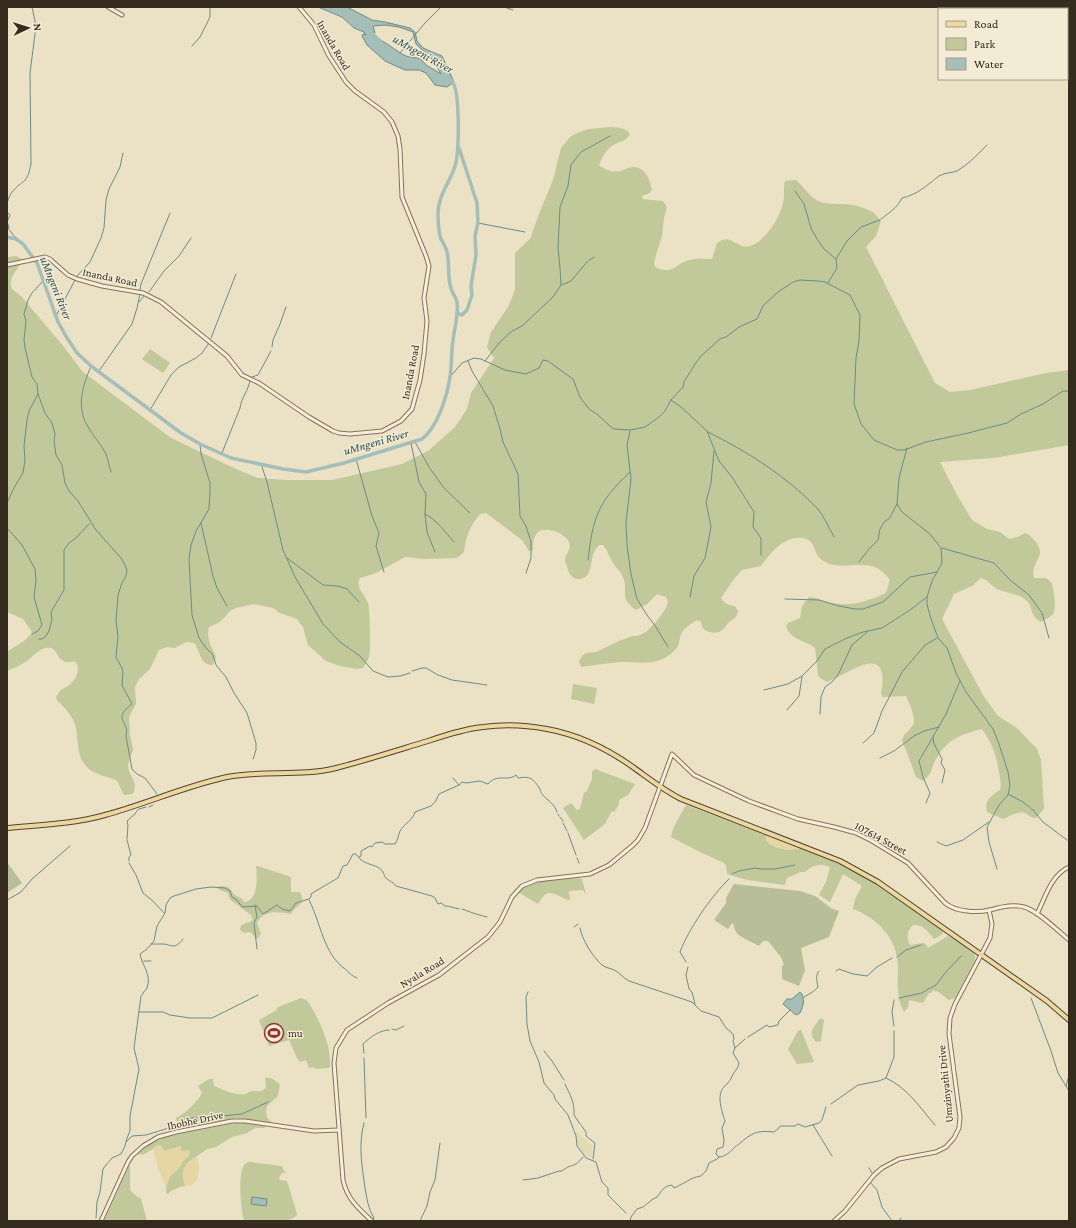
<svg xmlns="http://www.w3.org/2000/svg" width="1076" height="1228" font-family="'Crimson Pro',serif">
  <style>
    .farmland { fill: #e0dbb3 }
    .green { fill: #c1c89a }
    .sand { fill: #e5d6a4 }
    .cemetery { fill: #b7be98 }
    .water { fill: #a6beb8; stroke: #6e8c86; fill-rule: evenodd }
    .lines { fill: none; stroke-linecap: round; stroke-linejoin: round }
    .stream { stroke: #6e8c86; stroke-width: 1 }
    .river { stroke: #a6beb8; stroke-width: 3.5 }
    .minor-casing { stroke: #84735c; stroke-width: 5 }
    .major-casing { stroke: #534230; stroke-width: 6 }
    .minor { stroke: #f6eed8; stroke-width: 3 }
    .major { stroke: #ebd7a0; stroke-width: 4 }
    .labels { text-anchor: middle; stroke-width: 3; stroke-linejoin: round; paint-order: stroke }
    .street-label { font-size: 11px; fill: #362b1f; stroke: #f3ebd4 }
    .poi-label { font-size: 11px; fill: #362b1f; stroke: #f3ebd4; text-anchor: start }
    .water-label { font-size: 12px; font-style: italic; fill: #305453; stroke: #f3ebd4 }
  </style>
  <rect width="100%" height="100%" fill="#ebe1c5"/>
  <polygon class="farmland" points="575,1132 577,1132 593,1146 592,1157 586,1157 578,1146"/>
  <g class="green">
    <path d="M610 127C618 128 625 127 630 134 627 142 618 141 612 146 605 151 602 158 599 165 603 169 613 173 619 171 622 171 625 169 628 168 643 163 650 178 652 190L650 193 642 196 643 199 663 201 667 207 664 218 662 236 656 255 654 263 655 267C675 276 673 264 690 260 697 258 705 259 712 259L717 243C729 235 731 242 742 246 760 252 781 216 783 203 785 196 783 188 785 181L796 180C804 187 809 196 818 201 826 204 835 204 843 204 852 204 868 208 875 214 877 216 879 219 881 221L876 236 866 247 935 383 950 392 970 390 1046 373 1069 370V445L994 458 940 462 957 495 972 520 987 529 1000 532 1009 539 1018 537 1025 533C1030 535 1032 538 1035 541 1043 552 1040 554 1035 565 1033 569 1033 574 1034 578H1046L1052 583C1053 590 1058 609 1052 615 1049 618 1044 620 1041 622 1030 617 1033 607 1027 601 1018 592 1004 594 994 587 989 583 989 581 981 578L972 586 954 594C950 603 946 610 942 619L983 695 998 716 1017 728 1037 749 1041 760 1044 809 1036 818C1031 818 1029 815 1025 813 1018 811 1009 816 1003 819L987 812C984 800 991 796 1000 790L1001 785C997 760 997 751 982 729 959 735 945 740 934 763 930 773 932 773 923 781L916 777 906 750 902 741C903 733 909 732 913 725 917 720 909 702 906 696L883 697 881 694C891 640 851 672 827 682L820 678 818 675 815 648C805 640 789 639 786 626L788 623 800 618 802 606 809 597C815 597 821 600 827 602 850 607 861 603 882 595L886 593 890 580C870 551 843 575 822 560 812 553 817 536 796 538 781 539 769 555 761 566L742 570 734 579 721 598C725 604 728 605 735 606L738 611C737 618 733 619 728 623 726 626 724 629 721 631 717 634 706 633 703 628 702 627 701 623 701 622L697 620C691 624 684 628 681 634 679 639 680 644 676 649 659 667 643 662 621 662 608 663 594 665 581 667L579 661 582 656 586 653 596 652 619 641 633 636H638L646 632 657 621 666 608 668 602 666 597 657 594 647 604 636 610C618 597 629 592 623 577 621 572 617 569 614 564 610 559 608 551 603 545H599C599 546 596 549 595 550 590 558 593 578 580 579 569 580 568 568 565 561 565 555 572 549 569 542 565 533 546 526 538 532 533 537 533 544 533 550L529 551 522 540 486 513 480 514C470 526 466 536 464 552L457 558 425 559 405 557 376 573 360 578C355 588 365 594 368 603 370 609 371 651 369 657 368 660 365 664 363 668L357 669 340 666 326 661 308 645 303 627 297 619 280 613 273 608 254 604 236 608 230 611 220 622 209 627C206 638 211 646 216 656L213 665C199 665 201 651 194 643L186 642 175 648 167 647 159 650 150 669 139 679 135 687 136 704 129 717 130 735 133 749 128 765 129 771 135 784 134 792 132 794 124 795 117 781C108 776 98 776 89 769 74 756 80 737 74 722 70 713 64 707 57 700L56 697C57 696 59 692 60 691 62 689 65 688 68 686 75 681 82 670 75 661 72 662 68 663 65 662 56 659 58 646 46 648 38 649 29 661 22 664 17 667 12 669 7 671V652C15 646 27 641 32 632L23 619 7 612V257L16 256 22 259C19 270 7 277 12 289L21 296 64 347 83 372 171 438 236 469 258 478 288 480H332L402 464 428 451 455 427 467 409 471 393 494 358 487 347 491 332 508 307 515 290V253L530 239 539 214 553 180 561 148 570 137 577 133 589 129Z"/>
    <polygon points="150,349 170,363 163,373 142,359"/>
    <polygon points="573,684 597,688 594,704 571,699"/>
    <polygon points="595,769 635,784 628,795 619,800 619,804 615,811 611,812 605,824 584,840 563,808 571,803 577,810 580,809 584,793 587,791 592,779 592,772"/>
    <path d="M686 805 766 835V840C775 850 789 851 801 848L835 862 870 880 943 931V934L934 939C928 932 924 924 913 925 907 930 906 938 910 945L923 943 926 944 928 948 948 936C958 940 968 948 975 955V961L955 998 949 1000 937 991 936 992 933 990 931 993H929L923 1003 909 1000 908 1007 904 1012C896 998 898 983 898 967 898 940 878 918 853 909L855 899 862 886 843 874 830 902 819 895 826 882 830 867C821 863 812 865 805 872H801L787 878 785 885 747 880 727 874 726 865 724 863 700 852 671 837C673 825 681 815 686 805Z"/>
    <path d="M256 866H258L291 877V892H300C307 906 297 903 291 914 278 912 264 909 257 923L261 934 257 939 250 932 244 933 240 930C240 922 248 924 253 920L251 915 232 901 229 898 228 893 218 889 217 887 222 886 228 887 232 891 233 894 241 898 244 902C259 901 257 876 256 866Z"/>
    <path d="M572 878 582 879 586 895 583 890 569 891 570 900H568C553 894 548 886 538 904L518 892C533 879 554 880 572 878Z"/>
    <path d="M301 998 306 1000 309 1003C320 1022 331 1044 330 1066L329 1068 315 1069V1067L309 1068 306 1060 300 1062 297 1058 289 1040 269 1046 259 1020 277 1010 276 1008Z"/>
    <path d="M820 1018 824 1020 821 1041 816 1042C806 1031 816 1026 820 1018Z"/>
    <polygon points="801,1030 814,1062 797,1064 788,1049 798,1031"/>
    <path d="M265 1078H271L280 1084C279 1088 279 1094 277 1097 269 1105 263 1105 268 1119L273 1123 246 1119 236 1118 178 1129 176 1118C185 1114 198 1101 202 1093L198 1086 209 1079H213L214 1086C224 1090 235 1096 246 1094 248 1093 250 1091 252 1091 258 1091 262 1093 266 1087Z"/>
    <path d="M236 1123H245L267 1126 264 1128H255L247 1133 232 1137 216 1147 207 1149 187 1163 183 1177 185 1186C180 1186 176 1189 171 1191L168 1194 166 1193V1187L170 1176 181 1166 182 1162 189 1155V1151H181V1147L164 1151 161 1146C152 1146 147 1157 137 1154L149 1144 167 1136Z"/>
    <path d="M251 1162 282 1166 284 1171 287 1173H282L279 1178 280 1180 287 1181 288 1184 297 1214V1215C289 1225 257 1221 244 1221 241 1211 237 1172 245 1164 247 1162 248 1162 251 1162Z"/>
    <path d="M130 1164V1190C132 1192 137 1197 141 1199L147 1221H104Z"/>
  </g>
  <g class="sand">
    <path d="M766 835 801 848C789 851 777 850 767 842Z"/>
    <path d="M160 1145 164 1151 180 1146H181V1151L189 1150 190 1153 182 1162 178 1170C170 1173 169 1179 166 1187L159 1171 153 1149 156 1146Z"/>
    <path d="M197 1156 199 1168 197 1180 192 1185 185 1186C180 1169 183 1166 197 1156Z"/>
  </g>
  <g class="cemetery">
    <polygon points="7,862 22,883 7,893"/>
    <path d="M734 884 800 891 815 896 831 908 839 911 829 937 801 948 805 970 799 986 782 979V966L784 965 781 957 768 941H763L759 946C754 943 739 937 736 932 734 928 735 926 732 923L728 929 714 920 726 903V898Z"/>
  </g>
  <g class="water">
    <path d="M318 7H347L372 20 385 22 410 28 415 32 417 41 423 48 430 51 442 56 454 82 447 87 435 85 426 73 419 70H405L385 61 367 45 362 36 363 34 366 35 364 32 354 28 342 17ZM385 25 399 27 413 32 416 44 433 60 441 74 426 65 421 59C416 57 411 58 406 56 395 51 386 41 375 38L370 31H371L375 33 373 26Z"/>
    <path d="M800 992C806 997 803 1007 800 1013L796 1015 783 1004 787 999H792Z"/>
    <polygon points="252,1197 267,1199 266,1206 251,1204"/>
  </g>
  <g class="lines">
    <g class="stream">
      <polyline points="504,7 513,10"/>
      <polyline points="192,46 200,37 210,17 210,7"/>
      <polyline points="400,53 425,23 441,7"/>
      <polyline points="795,191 804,204 811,228 817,239 824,249 836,259"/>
      <path d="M7 204C8 200 9 196 12 192 23 179 27 185 31 164L30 73 36 26 32 7"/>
      <polyline points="7,212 10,215 7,222 9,227 8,228 14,236 23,244"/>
      <path d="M881 219C890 212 897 208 902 198 917 195 927 185 939 176 944 173 951 173 957 171 969 164 978 154 987 145"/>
      <polyline points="478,223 525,232"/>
      <polyline points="77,276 90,262 101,238 104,228 106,200 109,189 120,167 123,153"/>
      <polyline points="828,283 837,268 836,259 847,241 861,227 880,220"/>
      <polyline points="562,285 571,281 587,262 594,257"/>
      <polyline points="140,290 141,284 170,213"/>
      <polyline points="149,292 164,271 179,256 191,238"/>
      <polyline points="139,302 145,295"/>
      <polyline points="56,316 75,280"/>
      <polyline points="211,338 236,274"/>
      <polyline points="272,347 273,340 280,324 286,307"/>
      <polyline points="468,361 472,371 493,406 500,429 503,442 518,474 520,516 526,526 531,542 531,558 526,573"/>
      <polyline points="485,361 499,343 512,331 522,326 553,297 561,285 560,268 558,248 560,207 568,186 571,165 581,152 610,136"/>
      <path d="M91 366C83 385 76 406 87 425 92 435 101 444 106 454 108 459 109 466 111 472"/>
      <polyline points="99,371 132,324 137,308 140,294"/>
      <polyline points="252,377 258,375 271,351"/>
      <polyline points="450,377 462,363 474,358 481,359 505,370 526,374 539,368 543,360 548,361 573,379 580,397 589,409 598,415 611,427 614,429 630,430 645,427 659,417 665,411 671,400 683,387 684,382 695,364 701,356 710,348 720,339 726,337 739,327 757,319 763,306 768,301 778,292 793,282 800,280 818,281 825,282 850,295 860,315 859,341 856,358 854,404 861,424 874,440 897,450 904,450 926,442 968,433 1007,423 1021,414 1043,404 1063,391 1069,391"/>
      <path d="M38 394 45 413 52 423 55 434 54 441 56 455 62 465 65 483 69 491 78 501 96 530 121 558 125 565 127 570 126 576 122 583 118 595 116 621 118 636 116 657 122 668 123 673 122 685 132 704C111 720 130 720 126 736L132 769 137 774 145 778 157 794"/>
      <polyline points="671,400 681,407 707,431 719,461 732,477 754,512 753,527 761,538 761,555"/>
      <polyline points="150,410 171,375 179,367 196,358 202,353 209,343"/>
      <polyline points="630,431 627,445 631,479 626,522 627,545 631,574 637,599 647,615 656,627 668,647"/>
      <path d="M708 432C748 452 786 476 817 508 824 516 829 528 834 537"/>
      <polyline points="415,442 429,467 444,488 470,513"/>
      <polyline points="411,443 419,482 426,494 425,514 427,532 435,552"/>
      <polyline points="200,444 201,454 210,483 210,491 209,509 196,531 191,545 189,559 192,615 199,638 206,648 213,655 216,665 226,677 234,693 247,713 256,743 256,750 253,759"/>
      <polyline points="907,448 899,478 897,504 902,512 930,534 941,548 942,563 932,581 927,597 927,604 930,616 938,638 947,648 956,673 966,692 993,729 999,744 1008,772 1010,785 1008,795 999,805 987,827 989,842 997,869"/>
      <path d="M222 453 240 408C241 398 249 390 250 380"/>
      <polyline points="356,459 372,516 379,533 376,546 384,572"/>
      <polyline points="261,464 267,482 283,550 295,577 323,624 340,642 360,656 373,671 388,677 400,676 410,673"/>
      <polyline points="7,503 15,486 23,473 25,460 24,446 27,420 29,411 38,394 37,384 32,377 25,348 24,340 26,321 24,314 28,300 32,293 44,280"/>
      <path d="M425 514C437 520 445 532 454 542"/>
      <polyline points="201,523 213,576 217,588 227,606"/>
      <polyline points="7,528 22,545 35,569 36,580 34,597 42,625 38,631 32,634"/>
      <polyline points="942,548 994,563 1010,580 1029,595 1042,613 1049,638"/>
      <polyline points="287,558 323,585 338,586 347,589 359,602"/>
      <path d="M588 560C593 517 598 502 630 472"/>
      <polyline points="859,562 868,550 878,540 880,529 885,521 889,519 897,504"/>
      <polyline points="690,597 694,576 705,558 711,527 706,502 711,483 714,451"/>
      <polyline points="785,599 819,600 839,606 855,609 863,609 883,602 910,577 937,572"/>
      <polyline points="39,639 42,639 46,636 49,631 52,619 51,612 64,590 64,550 69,543 76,538 89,524"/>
      <polyline points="412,671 422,668 426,668 438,675 452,680 487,685"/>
      <polyline points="764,690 788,684 802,676 817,661 825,649 847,638 863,632 882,628 910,610 927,597"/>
      <polyline points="787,710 799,696 802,677"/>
      <polyline points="820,714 821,697 825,687 832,682 838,675 852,645 867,632"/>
      <polyline points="933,737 934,744 942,759 941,763 945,770 942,783"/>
      <polyline points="863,743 874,733 882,711 902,672 925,645 937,638"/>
      <polyline points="880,758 894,751 914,736 924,731 939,727"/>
      <polyline points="453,778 459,785"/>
      <polyline points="1008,794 1023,802 1033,810 1043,822 1067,840"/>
      <polyline points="926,803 930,793 923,777 919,761 946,714 960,681"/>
      <polyline points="149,807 153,805"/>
      <polyline points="136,812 139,809 146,807"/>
      <polyline points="558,814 559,816"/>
      <polyline points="560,817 563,821"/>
      <polyline points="563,823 567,831"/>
      <polyline points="568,833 576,855"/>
      <polyline points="127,839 128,825 127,821 136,813"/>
      <polyline points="127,840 131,855 129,857 129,861"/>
      <polyline points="937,842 946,846 963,840 989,822"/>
      <path d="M359 857 361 856V851L370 846 372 847 375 843 382 842 385 844H395C398 840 398 836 400 831 404 824 413 820 415 812L431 806 435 802 439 794 459 785 462 782 466 783 480 781 488 784C497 773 508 782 516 775L518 778C530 776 533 778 540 789 540 790 542 795 543 795 548 801 555 804 557 812"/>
      <polyline points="577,858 579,863"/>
      <polyline points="129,863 136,875 143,893 153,901 164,913"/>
      <polyline points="732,874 739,871 755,868 761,869 775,869 795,865"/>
      <path d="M384 875C385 880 393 881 396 886L432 896 435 898 438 904 441 903 445 906C450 906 454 908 459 909"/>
      <polyline points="7,900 21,892 32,879 70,846"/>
      <path d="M309 900C321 923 323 953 345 969 350 973 350 975 357 978"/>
      <polyline points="255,905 257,917 254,923 257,949"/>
      <polyline points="462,909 476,914 487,917"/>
      <polyline points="574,927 578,924"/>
      <path d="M580 928C582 940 593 957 602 965 606 968 610 968 614 970 619 972 623 978 629 981L692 1002 701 1011 719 1017 726 1028 733 1034 734 1039 733 1041 735 1048 733 1053 739 1063C738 1068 736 1070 733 1074 731 1080 728 1083 724 1087 716 1095 722 1112 725 1121L722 1128 724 1140 723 1147 717 1149 716 1154 719 1157 717 1159 709 1163 706 1171 701 1176C691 1177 684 1184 674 1188L672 1185C663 1186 661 1192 657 1197L653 1199 643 1207 637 1209 631 1217 630 1221"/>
      <path d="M151 944C155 944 158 944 162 944 172 944 174 951 183 939"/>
      <polyline points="897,957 906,950 921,945"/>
      <polyline points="144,961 151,961"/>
      <path d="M686 962 680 952C688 930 712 895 729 879"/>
      <polyline points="688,967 686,975 689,989 692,992 695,1004"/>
      <polyline points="836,971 839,969 853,974 867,976 877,967 892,958"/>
      <polyline points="931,988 936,985 946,972 961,956"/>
      <polyline points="528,992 526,997 527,1024 530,1041 539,1062 544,1083 554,1095 555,1099 568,1115 576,1136 577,1146 586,1158 596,1162 602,1182 608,1188 608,1195 626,1213"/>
      <path d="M142 995C143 992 146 990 147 988 152 974 142 966 140 954L147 949 154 941 157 926 165 913 166 905 170 898 174 896 196 889 211 887 225 888 230 891 232 897 237 900 242 907 257 906 263 914 277 905 282 909 290 911 296 903 309 899 311 897V894L314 892 338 878 343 866 347 865 353 854H356C364 868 380 862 384 874"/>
      <path d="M804 997 814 991 818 987C817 981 815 976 819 971"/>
      <polyline points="899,998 922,993 930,988"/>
      <polyline points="1031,998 1051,1051 1058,1073 1069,1091"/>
      <polyline points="894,1000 892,1012 894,1026"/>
      <polyline points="139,1012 163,1012 170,1015 190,1018 212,1018 258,995"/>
      <polyline points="392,1029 396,1030 404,1026"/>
      <polyline points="748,1037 767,1025 769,1027 778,1025 779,1021 790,1010"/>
      <polyline points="735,1048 745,1039"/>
      <polyline points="544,1051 552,1061 564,1080"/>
      <path d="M364 1053 363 1044C370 1037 380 1030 389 1030"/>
      <polyline points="364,1058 366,1118"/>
      <path d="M886 1078C908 1088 920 1108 935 1125"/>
      <path d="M565 1084C570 1095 575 1103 574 1115L580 1124"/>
      <polyline points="1066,1086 1069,1075"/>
      <polyline points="831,1104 858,1085 879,1081 886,1078 894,1057 894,1031"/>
      <path d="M364 1123C358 1145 362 1166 365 1188 367 1199 368 1208 374 1218L373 1220"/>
      <polyline points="581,1125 586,1132 586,1136 595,1143 593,1159"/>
      <polyline points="813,1125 832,1156"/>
      <polyline points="177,1126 191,1118 204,1118 242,1114 268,1102"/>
      <polyline points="126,1142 132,1136 146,1135 172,1127"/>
      <path d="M719 1157C725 1157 730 1152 734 1148 737 1144 736 1147 739 1144 752 1133 756 1130 774 1132L781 1126H795L798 1124 805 1127 819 1123 822 1120 826 1107"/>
      <polyline points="869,1168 872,1173"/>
      <path d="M523 1180 538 1178 559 1171H562C571 1163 574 1169 583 1157"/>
      <polyline points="871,1183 877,1190 882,1207 892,1221"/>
      <polyline points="96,1218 97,1202 100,1192 103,1169 106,1165 112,1158 121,1154 125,1146 127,1138 130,1131 130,1116 139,1069 134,1048 141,996"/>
      <polyline points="420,1221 427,1206 430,1192 435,1180 440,1143"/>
      <polyline points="899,1221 901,1218"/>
    </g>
    <g class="river">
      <polyline points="367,28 381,42"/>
      <path d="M7 237 16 239 23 244 37 263 58 322 67 338 77 353 91 366 181 433 200 444 231 458 283 469 306 472 344 463 422 439C437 428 447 397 450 377 452 365 451 353 453 341 454 329 459 315 457 302 456 297 452 293 451 288 447 277 450 264 447 252 446 247 443 243 441 239 438 231 438 220 438 212 439 194 450 182 455 166 459 153 461 89 451 80"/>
      <polyline points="457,313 462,315 467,310 472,295 471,286 476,255 475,236 478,223 477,203 459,148"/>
    </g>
    <g class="minor-casing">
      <g id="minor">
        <polyline points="108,7 122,15"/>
        <polyline points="7,265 45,257 50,259 68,275 77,279 102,286 143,293 161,302 227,356 242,375 259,383 309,417 333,431 339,433 350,434 382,431 401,421 412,409 420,380 424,354 427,321 424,298 429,266 426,256 402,197 400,149 398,136 392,122 384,112 355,91 346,82 329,56 314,25 299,7"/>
        <path d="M1037 914C1045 898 1051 875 1069 867"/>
        <polyline points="101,1221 128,1162 132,1156 143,1146 158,1137 176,1132 232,1121 245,1121 314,1131 339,1130"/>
        <path d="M372 1221C359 1209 347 1199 343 1180L334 1063 336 1048 347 1030 388 1003 439 975 488 937 500 922 512 897 522 886 537 880 590 874 609 865 632 846 638 840 645 828 672 754 694 775 749 801 798 819 834 827 856 833 872 841 908 863 945 903C956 912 977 913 990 910 1002 907 1012 904 1024 907 1037 910 1058 931 1069 940"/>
        <polyline points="834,1221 845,1211 874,1175 882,1168 899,1159 936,1152 946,1147 954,1138 959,1128 960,1117 949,1034 950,1018 955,1004 990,938 992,924 989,910"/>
      </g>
    </g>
    <g class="major-casing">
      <path id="major" d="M7 828C39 825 74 824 105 815 146 804 185 786 227 777 263 770 301 777 336 768 367 760 398 750 428 741 446 735 464 729 483 727 504 724 526 725 547 729 580 735 610 750 637 770 651 780 665 791 681 799L840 861 878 882 1047 1001 1069 1020"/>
    </g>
    <use href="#minor" class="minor"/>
    <use href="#major" class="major"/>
  </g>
  <defs>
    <g id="stadium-ring" transform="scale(1)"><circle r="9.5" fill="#f3ebd4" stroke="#8f3431" stroke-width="1.5"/><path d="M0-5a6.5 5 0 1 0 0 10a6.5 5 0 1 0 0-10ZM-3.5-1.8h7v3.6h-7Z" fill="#8f3431"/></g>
  </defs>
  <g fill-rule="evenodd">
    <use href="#stadium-ring" x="274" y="1033"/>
  </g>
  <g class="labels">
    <g class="street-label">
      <text transform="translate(334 45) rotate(60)" y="4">Inanda Road</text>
      <text transform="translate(110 277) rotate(12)" y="4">Inanda Road</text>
      <text transform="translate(410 372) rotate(-79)" y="4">Inanda Road</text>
      <text transform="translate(881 838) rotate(28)" y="4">107614 Street</text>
      <text transform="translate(422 972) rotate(-31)" y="4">Nyala Road</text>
      <text transform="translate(945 1084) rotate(-96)" y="4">Umzinyathi Drive</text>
      <text transform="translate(195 1120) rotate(-12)" y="4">Ihobhe Drive</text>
    </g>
    <g class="poi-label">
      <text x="288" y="1037">mu</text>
    </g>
    <g class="water-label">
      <text transform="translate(423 54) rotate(29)" y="4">uMngeni River</text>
      <text transform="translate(56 288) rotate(68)" y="4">uMngeni River</text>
      <text transform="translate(376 442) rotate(-16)" y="4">uMngeni River</text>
    </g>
  </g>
  <rect width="1076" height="1228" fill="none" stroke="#362b1f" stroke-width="16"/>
  <rect x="938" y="8" width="130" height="72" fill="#f3ebd4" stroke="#a79e8c"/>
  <rect x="946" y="21" width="20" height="6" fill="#ebd7a0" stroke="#a79e8c"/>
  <text x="974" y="28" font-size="12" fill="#362b1f">Road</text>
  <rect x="946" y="38" width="20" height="12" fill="#c1c89a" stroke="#a79e8c"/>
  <text x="974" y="48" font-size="12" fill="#362b1f">Park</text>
  <rect x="946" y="58" width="20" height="12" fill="#a6beb8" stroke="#a79e8c"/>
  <text x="974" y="68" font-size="12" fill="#362b1f">Water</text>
  <g transform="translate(28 28) rotate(86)" stroke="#f3ebd4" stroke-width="3" paint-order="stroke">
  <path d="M0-3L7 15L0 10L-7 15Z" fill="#362b1f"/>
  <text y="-6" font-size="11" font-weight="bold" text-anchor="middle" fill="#362b1f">N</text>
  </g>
</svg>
